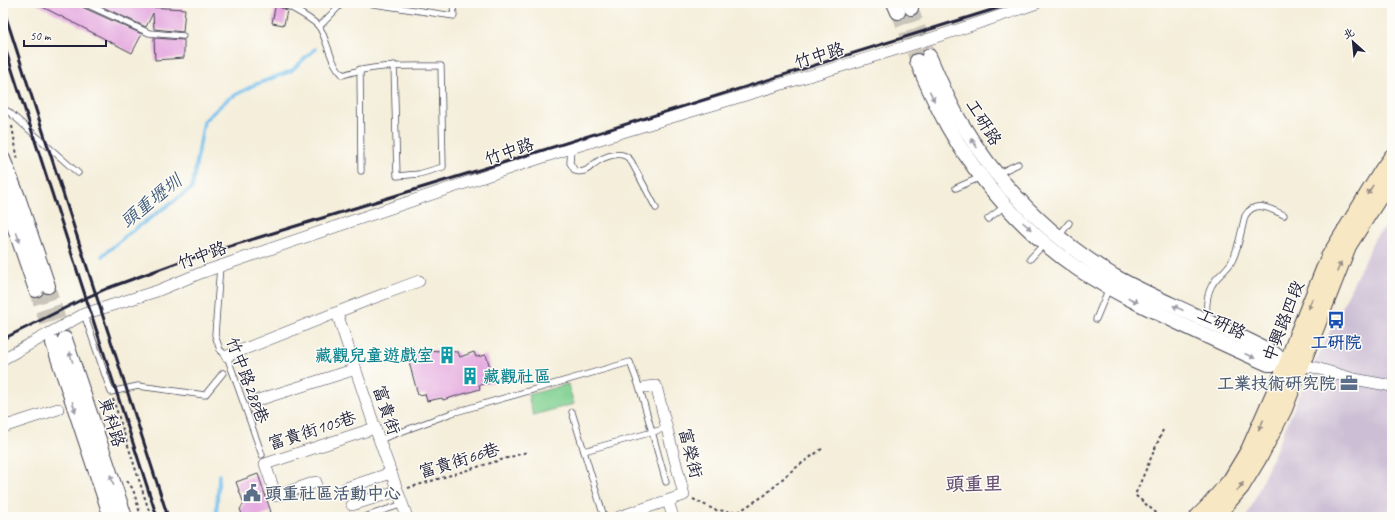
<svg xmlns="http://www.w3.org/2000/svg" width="1395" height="520" font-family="Caveat,'LXGW WenKai TC',sans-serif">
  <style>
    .industrial { fill: #ccbed4 }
    .green { fill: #7fd091; stroke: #507966 }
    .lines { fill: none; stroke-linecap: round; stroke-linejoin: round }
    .stream { stroke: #73beec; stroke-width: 3.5 }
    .building { fill: #e4a6df }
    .tertiary-tunnel { stroke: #cac5ba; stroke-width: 14; stroke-dasharray: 14 7; stroke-linecap: butt }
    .service-casing { stroke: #424153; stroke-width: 7 }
    .minor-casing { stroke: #424153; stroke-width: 12 }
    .tertiary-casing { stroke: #424153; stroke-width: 16 }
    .secondary-casing { stroke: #424153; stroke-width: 18 }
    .path { stroke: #424153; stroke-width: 2; stroke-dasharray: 3 3; stroke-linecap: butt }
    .service { stroke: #fff; stroke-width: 5.5 }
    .minor { stroke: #fff; stroke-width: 11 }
    .tertiary { stroke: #fff; stroke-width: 14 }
    .secondary { stroke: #f8e7c3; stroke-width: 16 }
    .rail { stroke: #22223b; stroke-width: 3 }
    .oneway { fill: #9c9ca7 }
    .oneway2 { fill: #988e86 }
    .labels { text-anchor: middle; stroke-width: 3; stroke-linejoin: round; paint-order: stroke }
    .street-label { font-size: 17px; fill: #22223b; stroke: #fdfcf7 }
    .transit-label { font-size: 17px; font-weight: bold; fill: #164399; stroke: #fdfcf7 }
    .culture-label { font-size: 17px; font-weight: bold; fill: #0d838f; stroke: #fdfcf7; text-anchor: end }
    .service-label { font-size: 17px; font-weight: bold; fill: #4e5e75; stroke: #fdfcf7; text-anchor: end }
    .water-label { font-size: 18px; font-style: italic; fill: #3e5979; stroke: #fdfcf7 }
    .quarter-label { font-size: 19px; font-weight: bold; fill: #665074; stroke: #fdfcf7 }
  </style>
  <rect width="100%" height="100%" fill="#fdfcf7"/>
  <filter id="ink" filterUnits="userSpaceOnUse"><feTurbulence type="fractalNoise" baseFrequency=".025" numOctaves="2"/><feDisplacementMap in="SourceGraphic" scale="8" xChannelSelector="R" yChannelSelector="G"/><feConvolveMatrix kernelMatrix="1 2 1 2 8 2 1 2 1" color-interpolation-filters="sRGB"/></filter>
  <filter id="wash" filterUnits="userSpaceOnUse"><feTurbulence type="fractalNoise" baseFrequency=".012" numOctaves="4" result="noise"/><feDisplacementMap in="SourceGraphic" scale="16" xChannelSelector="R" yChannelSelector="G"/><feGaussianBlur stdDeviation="0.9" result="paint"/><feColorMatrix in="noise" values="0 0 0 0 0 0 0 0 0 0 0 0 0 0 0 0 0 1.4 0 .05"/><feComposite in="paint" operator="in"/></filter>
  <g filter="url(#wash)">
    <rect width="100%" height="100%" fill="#f4eeda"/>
    <polygon class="industrial" points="1392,222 1392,517 1247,517 1298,398 1376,236"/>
    <polygon class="green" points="568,384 574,404 533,415 528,395"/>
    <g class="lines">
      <g class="stream">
        <polyline points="102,256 128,234 192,188 204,121 228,99 254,85 291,71 315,49"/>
        <polyline points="216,517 219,475"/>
      </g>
    </g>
    <g id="blocks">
      <g class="building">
        <polygon points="35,3 80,3 82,7 142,34 132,53"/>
        <polygon points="94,3 140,3 147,7 185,9 183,32 154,29 153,13 146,27"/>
        <polygon points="276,3 279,7 287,10 284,25 272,23"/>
        <polygon points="154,38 184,40 184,58 155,60"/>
        <polygon points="425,350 458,352 460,357 474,352 476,357 486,355 495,382 479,385 480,389 443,400 442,398 427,401 425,394 418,395 407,355"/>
        <polygon points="258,474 271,512 256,517 243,517 240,509 244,504 236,482"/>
      </g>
    </g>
  </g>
  <g filter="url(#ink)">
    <use href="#blocks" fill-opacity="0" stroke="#424153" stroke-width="1"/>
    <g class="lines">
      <g class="tertiary-tunnel">
        <polyline points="911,8 929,56"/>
        <polyline points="898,12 917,61"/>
        <polyline points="48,286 65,339"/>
        <polyline points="36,290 53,343"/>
      </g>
      <g class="service-casing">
        <g id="service">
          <polyline points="84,3 149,33 183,36"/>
          <path d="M281 3C289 6 316 21 320 28 329 45 329 61 343 75 376 64 406 66 441 66L443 167 419 174 397 176 394 65"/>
          <polyline points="367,3 454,16 453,3"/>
          <polyline points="319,27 342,3"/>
          <polyline points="360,69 361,171"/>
          <polyline points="3,109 9,112 78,173"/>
          <path d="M571 148 570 163 575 171C578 172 581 172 584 171 588 170 591 166 594 164 604 156 623 149 631 161L656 208"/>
          <polyline points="997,174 1018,164"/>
          <polyline points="956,188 981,177"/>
          <polyline points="988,219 1005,206"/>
          <polyline points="1059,236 1069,223"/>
          <polyline points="1030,259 1045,243"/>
          <polyline points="220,266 215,335 220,350 227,356 262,455"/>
          <polyline points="84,314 111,392 138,386 205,395 223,373"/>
          <polyline points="1096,319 1109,288"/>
          <path d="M1207 320C1206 305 1206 289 1218 277 1223 272 1229 267 1232 261 1239 247 1241 231 1245 216 1255 199 1270 209 1284 215"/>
          <polyline points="572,412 604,517"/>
          <polyline points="379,440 452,413 630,362 640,389 666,482"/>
          <polyline points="584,451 667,428"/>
          <polyline points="364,517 403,504"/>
        </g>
      </g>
      <g class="minor-casing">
        <g id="minor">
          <polyline points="337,313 375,428 407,517"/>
          <polyline points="227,356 368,300 419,281"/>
          <path d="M3 359 84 314 157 291 203 272C326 230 448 188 571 148 726 99 884 57 1037 3"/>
          <polyline points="1296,366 1313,367 1354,379 1392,386"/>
          <polyline points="258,400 356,369"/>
          <polyline points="3,427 58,409"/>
          <polyline points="316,482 276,496 265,464 375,428"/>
          <polyline points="346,488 391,473"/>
          <polyline points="668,501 673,517"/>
          <polyline points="352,505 397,491"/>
          <polyline points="619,517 684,495 656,386 646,387"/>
        </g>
      </g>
      <g class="tertiary-casing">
        <g id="tertiary">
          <polyline points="894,3 898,12"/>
          <polyline points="909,3 911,8"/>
          <path d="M929 56C939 78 948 101 960 121 998 185 1051 238 1114 276 1144 293 1176 306 1207 321 1229 331 1250 341 1272 352L1287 364"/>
          <path d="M917 61C926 83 936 105 948 127 979 182 1026 233 1078 269 1096 281 1116 292 1136 302 1179 324 1224 344 1268 364H1287"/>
          <polyline points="3,159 18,197 48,286"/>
          <polyline points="3,194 36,290"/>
          <polyline points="65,339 125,517"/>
          <polyline points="53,343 111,517"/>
        </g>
      </g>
      <g class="secondary-casing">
        <g id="secondary">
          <polyline points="1198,517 1209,506 1231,480 1249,450 1287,364 1297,336 1329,257 1382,171 1392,157"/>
          <polyline points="1215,517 1241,487 1261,454 1284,409 1348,246 1392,177"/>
        </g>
      </g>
      <g class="path">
        <polyline points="12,126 18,161"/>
        <polyline points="113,399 151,517"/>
        <polyline points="127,481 133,489 141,517"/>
        <polyline points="408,488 527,452"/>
        <polyline points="693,499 715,510 738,512 765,495 790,472 823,448"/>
        <polyline points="1161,517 1135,495 1163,430"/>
      </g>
      <use href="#service" class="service"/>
      <use href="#minor" class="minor"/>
      <use href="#tertiary" class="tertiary"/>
      <use href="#secondary" class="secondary"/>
      <g class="rail">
        <polyline points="3,8 168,517"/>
        <polyline points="3,42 157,517"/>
        <polyline points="3,339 81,300 108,288 185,260 476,171 1014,3"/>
      </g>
    </g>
    <defs><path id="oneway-solid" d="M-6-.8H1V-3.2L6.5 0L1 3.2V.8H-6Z"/></defs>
    <g class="oneway">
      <use href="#oneway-solid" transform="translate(932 96) rotate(65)"/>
      <use href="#oneway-solid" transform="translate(974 143) rotate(-123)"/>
      <use href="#oneway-solid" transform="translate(1027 226) rotate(42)"/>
      <use href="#oneway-solid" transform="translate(18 237) rotate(71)"/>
      <use href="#oneway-solid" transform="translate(1133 300) rotate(27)"/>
      <use href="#oneway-solid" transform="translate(1178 308) rotate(-156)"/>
      <use href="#oneway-solid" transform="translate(1250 356) rotate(25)"/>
      <use href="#oneway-solid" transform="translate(71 357) rotate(-108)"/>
      <use href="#oneway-solid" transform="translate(74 407) rotate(72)"/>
      <use href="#oneway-solid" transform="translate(112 480) rotate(-108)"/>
    </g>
    <g class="oneway2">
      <use href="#oneway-solid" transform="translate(1370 190) rotate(122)"/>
      <use href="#oneway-solid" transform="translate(1339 267) rotate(-68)"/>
      <use href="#oneway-solid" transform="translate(1310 304) rotate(112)"/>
      <use href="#oneway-solid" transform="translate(1261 425) rotate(115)"/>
      <use href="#oneway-solid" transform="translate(1240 487) rotate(-54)"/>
    </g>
  </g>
  <defs>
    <g id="bus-bare" transform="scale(1.38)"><path d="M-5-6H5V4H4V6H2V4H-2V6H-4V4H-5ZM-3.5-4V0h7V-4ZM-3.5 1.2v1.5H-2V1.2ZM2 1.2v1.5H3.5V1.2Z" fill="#1a4fb4" stroke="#fdfcf7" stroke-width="2.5" paint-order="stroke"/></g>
    <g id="building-bare" transform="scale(1.38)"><path d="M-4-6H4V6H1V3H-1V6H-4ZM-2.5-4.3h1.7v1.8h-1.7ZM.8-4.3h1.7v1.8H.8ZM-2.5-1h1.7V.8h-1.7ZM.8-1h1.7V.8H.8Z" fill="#0f9aa8" stroke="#fdfcf7" stroke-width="2.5" paint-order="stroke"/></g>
    <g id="office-bare" transform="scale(1.38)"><path d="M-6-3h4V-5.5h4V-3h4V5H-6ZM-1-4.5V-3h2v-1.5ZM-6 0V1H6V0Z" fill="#5c6f8a" stroke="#fdfcf7" stroke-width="2.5" paint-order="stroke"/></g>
    <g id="civic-bare" transform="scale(1.38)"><path d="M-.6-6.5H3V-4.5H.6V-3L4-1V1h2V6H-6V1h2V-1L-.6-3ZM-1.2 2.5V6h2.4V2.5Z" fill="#5c6f8a" stroke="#fdfcf7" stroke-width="2.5" paint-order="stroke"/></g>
  </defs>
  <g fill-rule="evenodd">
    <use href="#bus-bare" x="1336" y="320"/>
    <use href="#building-bare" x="447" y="355"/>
    <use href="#building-bare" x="470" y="376"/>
    <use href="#office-bare" x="1349" y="383"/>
    <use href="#civic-bare" x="252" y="493"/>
  </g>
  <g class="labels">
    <g class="street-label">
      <text transform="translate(819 55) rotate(-17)" y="6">竹中路</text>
      <text transform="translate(984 122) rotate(58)" y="6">工研路</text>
      <text transform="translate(509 151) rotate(-19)" y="6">竹中路</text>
      <text transform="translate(202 255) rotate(-20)" y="6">竹中路</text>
      <text transform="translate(1283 321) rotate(-69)" y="6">中興路四段</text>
      <text transform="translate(1222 323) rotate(25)" y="6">工研路</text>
      <text transform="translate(248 380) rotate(69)" y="6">竹中路288巷</text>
      <text transform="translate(387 410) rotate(71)" y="6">富貴街</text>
      <text transform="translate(112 422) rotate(72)" y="6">東科路</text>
      <text transform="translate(312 430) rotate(-18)" y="6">富貴街105巷</text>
      <text transform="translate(691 453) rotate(76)" y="6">富榮街</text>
      <text transform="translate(459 460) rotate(-17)" y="6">富貴街66巷</text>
    </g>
    <g class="transit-label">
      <text x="1336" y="348">工研院</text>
    </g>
    <g class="culture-label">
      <text x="434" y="361">藏觀兒童遊戲室</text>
      <text x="483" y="382" text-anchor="start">藏觀社區</text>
    </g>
    <g class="service-label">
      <text x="1336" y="389">工業技術研究院</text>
      <text x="265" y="499" text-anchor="start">頭重社區活動中心</text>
    </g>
    <g class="water-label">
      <text transform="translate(151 201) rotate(-39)" y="6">頭重壢圳</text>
    </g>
    <g class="quarter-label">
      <text x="974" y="490">頭重里</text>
    </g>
  </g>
  <rect width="1395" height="520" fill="none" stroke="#fdfcf7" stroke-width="16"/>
  <g transform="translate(1353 42) rotate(333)" stroke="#fdfcf7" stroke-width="3" paint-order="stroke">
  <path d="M0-3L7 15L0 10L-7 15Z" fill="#22223b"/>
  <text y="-6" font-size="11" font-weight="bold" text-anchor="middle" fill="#22223b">北</text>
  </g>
  <path d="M24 40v6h82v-6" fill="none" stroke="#22223b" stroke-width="2"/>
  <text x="30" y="40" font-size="12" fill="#22223b" stroke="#fdfcf7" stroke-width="3" paint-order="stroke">50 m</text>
</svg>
